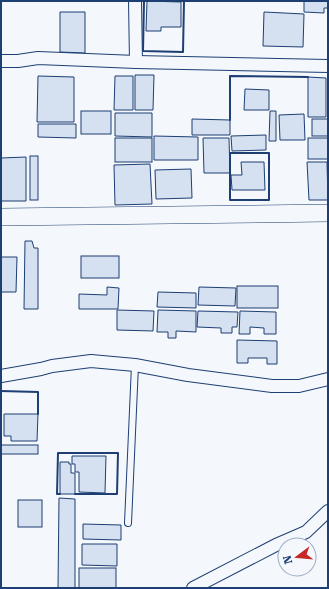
<svg xmlns="http://www.w3.org/2000/svg" width="329" height="589" font-family="'Roboto Serif',serif">
  <style>
    .building { fill: #d5e0f0; stroke: #1d3f73 }
    .lines { fill: none; stroke-linecap: round; stroke-linejoin: round }
    .lane-casing { stroke: #1d3f73; stroke-width: 8 }
    .street-casing { stroke: #1d3f73; stroke-width: 14 }
    .secondary-casing { stroke: #1d3f73; stroke-width: 18 }
    .lane { stroke: #f4f7fb; stroke-width: 6 }
    .street { stroke: #f4f7fb; stroke-width: 12 }
    .secondary { stroke: #f4f7fb; stroke-width: 17 }
    .wall { stroke: #1d3f73; stroke-width: 2 }
  </style>
  <rect width="100%" height="100%" fill="#f4f7fb"/>
  <g class="building">
    <polygon points="147,1 181,2 181,27 161,27 161,31 146,31"/>
    <polygon points="304,1 328,1 328,8 324,8 324,13 304,12"/>
    <polygon points="60,12 85,12 85,53 60,52"/>
    <polygon points="264,12 304,14 303,47 263,46"/>
    <polygon points="135,75 154,75 153,110 135,110"/>
    <polygon points="38,76 74,77 74,122 37,122"/>
    <polygon points="115,76 133,76 133,110 114,110"/>
    <polygon points="308,77 326,78 326,117 308,117"/>
    <polygon points="245,89 269,90 269,110 244,110"/>
    <rect x="81" y="111" width="30" height="23"/>
    <polygon points="270,111 276,111 276,141 269,141"/>
    <polygon points="115,113 152,113 152,137 115,136"/>
    <polygon points="304,114 305,140 280,140 279,115"/>
    <polygon points="192,119 230,120 230,135 192,135"/>
    <rect x="312" y="119" width="16" height="17"/>
    <polygon points="38,124 76,124 76,138 38,137"/>
    <polygon points="266,135 266,150 232,151 231,136"/>
    <polygon points="154,136 198,137 198,160 154,160"/>
    <rect x="115" y="138" width="37" height="24"/>
    <polygon points="203,138 229,138 230,173 204,173"/>
    <rect x="308" y="138" width="20" height="21"/>
    <rect x="30" y="156" width="8" height="44"/>
    <polygon points="26,157 26,201 1,201 1,158"/>
    <polygon points="241,162 264,162 265,190 232,190 231,175 242,175"/>
    <polygon points="307,162 327,162 328,200 309,200"/>
    <polygon points="150,164 152,204 115,205 114,165"/>
    <polygon points="191,169 192,198 156,199 155,170"/>
    <polygon points="25,241 32,241 34,248 38,248 38,309 24,309"/>
    <rect x="81" y="256" width="38" height="22"/>
    <polygon points="1,257 17,257 16,292 1,292"/>
    <rect x="237" y="286" width="41" height="22"/>
    <polygon points="107,287 119,288 118,309 79,309 79,294 107,295"/>
    <polygon points="199,287 236,288 235,306 198,305"/>
    <polygon points="158,292 196,293 196,308 157,307"/>
    <polygon points="117,310 154,311 153,331 117,330"/>
    <polygon points="158,310 196,311 196,332 176,331 176,338 168,338 168,332 157,332"/>
    <polygon points="198,311 238,312 237,327 232,327 232,333 221,333 221,328 197,327"/>
    <polygon points="240,311 276,312 276,334 264,334 264,328 250,327 250,334 239,334"/>
    <polygon points="237,340 277,341 277,364 267,364 267,358 248,358 248,363 237,363"/>
    <polygon points="4,414 38,414 37,441 11,441 11,436 4,436"/>
    <rect x="1" y="445" width="37" height="9"/>
    <polygon points="72,456 106,456 105,493 79,492 79,472 75,472 75,464 72,464"/>
    <polygon points="60,462 69,462 69,464 71,464 71,473 75,473 75,494 60,494"/>
    <polygon points="59,498 75,499 75,588 58,588"/>
    <rect x="18" y="500" width="24" height="27"/>
    <polygon points="83,524 121,525 121,540 83,539"/>
    <polygon points="82,544 117,544 117,566 82,565"/>
    <rect x="79" y="568" width="37" height="20"/>
  </g>
  <g class="lines">
    <g class="lane-casing">
      <polyline id="lane" points="128,523 135,365"/>
    </g>
    <g class="street-casing">
      <g id="street">
        <polyline points="135,1 136,62"/>
        <polyline points="1,61 18,61 38,58 136,62 328,66"/>
        <polyline points="1,376 41,369 52,366 91,361 135,365 188,375 272,386 299,386 328,379"/>
        <polyline points="193,588 276,545 306,532 328,511"/>
      </g>
    </g>
    <g class="secondary-casing">
      <polyline id="secondary" points="1,217 328,213"/>
    </g>
    <use href="#lane" class="lane"/>
    <use href="#street" class="street"/>
    <use href="#secondary" class="secondary"/>
    <g class="wall">
      <polyline points="144,1 143,51 183,52 184,1"/>
      <polyline points="230,120 230,76 308,77"/>
      <rect x="230" y="153" width="39" height="47"/>
      <polyline points="1,391 38,392 38,414"/>
      <polyline points="60,494 57,494 58,453 118,453 117,494 75,494"/>
    </g>
  </g>
  <rect width="329" height="589" fill="none" stroke="#1d3f73" stroke-width="4"/>
  <g transform="translate(297 557) rotate(254)"><circle r="19" fill="#f4f7fb" stroke="#9eadc5"/>
  <path d="M0-3L7 15L0 10L-7 15Z" fill="#c62828"/>
  <text y="-6" font-size="11" font-weight="bold" text-anchor="middle" fill="#1d3f73">N</text>
  </g>
</svg>
